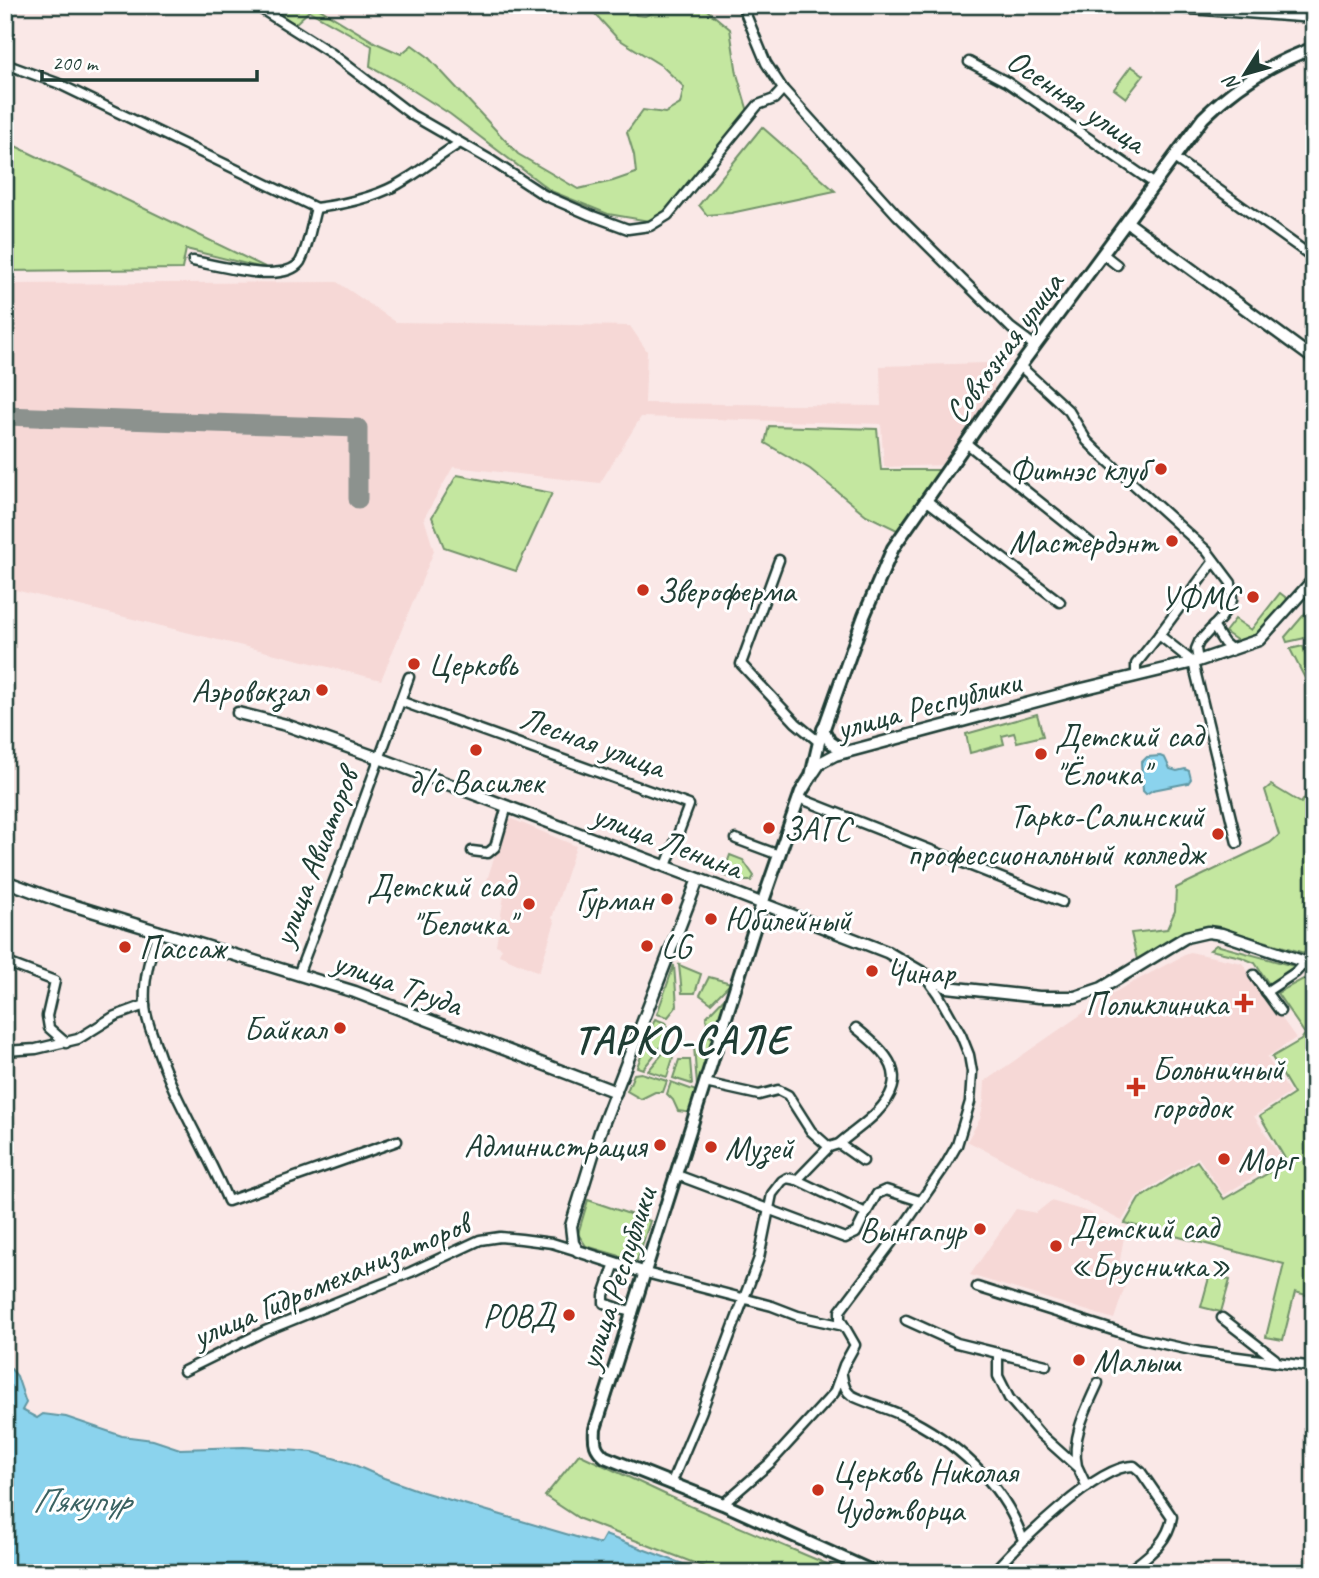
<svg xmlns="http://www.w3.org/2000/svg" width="1319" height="1578" font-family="Caveat,sans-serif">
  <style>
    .built { fill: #f6d8d6 }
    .green { fill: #c4e7a0; stroke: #72926a; stroke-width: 2 }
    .water { fill: #8bd3ed; stroke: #6097a3; stroke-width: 2 }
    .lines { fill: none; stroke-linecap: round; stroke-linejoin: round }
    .taxiway { stroke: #8c928e; stroke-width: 19 }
    .minor-casing { stroke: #1f3d34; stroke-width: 13 }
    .tertiary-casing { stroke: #1f3d34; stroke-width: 15 }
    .secondary-casing { stroke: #1f3d34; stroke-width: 16 }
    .minor { stroke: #fff; stroke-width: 8 }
    .tertiary { stroke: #fff; stroke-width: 10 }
    .secondary { stroke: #fff; stroke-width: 10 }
    .poi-dot { fill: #c8321e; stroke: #fff; stroke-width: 2.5 }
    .labels { text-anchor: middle; stroke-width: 6; stroke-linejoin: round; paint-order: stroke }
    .street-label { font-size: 33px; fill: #1f3d34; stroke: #fff }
    .poi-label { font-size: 33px; fill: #1f3d34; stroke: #fff; text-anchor: start }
    .water-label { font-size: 35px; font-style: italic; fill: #3a6262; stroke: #fff }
    .district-label { font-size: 40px; font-weight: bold; letter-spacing: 2px; fill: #1f3d34; stroke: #fff }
  </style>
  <rect width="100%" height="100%" fill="#fae8e7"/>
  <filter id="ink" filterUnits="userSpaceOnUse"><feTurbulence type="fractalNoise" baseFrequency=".0143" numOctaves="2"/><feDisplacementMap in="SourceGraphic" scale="14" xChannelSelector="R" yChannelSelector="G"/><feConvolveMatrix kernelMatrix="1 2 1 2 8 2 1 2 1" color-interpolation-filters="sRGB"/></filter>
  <g filter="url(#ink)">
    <g class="built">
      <polygon points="337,282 396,322 630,326 647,351 645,403 881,406 880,366 987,363 996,391 945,465 884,467 881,424 641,417 600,483 453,467 424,518 434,551 381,680 7,588 5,590 5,284"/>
      <polygon points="507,817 576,846 552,918 555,922 539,972 499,955 502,948 496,945 505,890 487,880"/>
      <polygon points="1190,952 1242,963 1296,1038 1267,1057 1290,1093 1254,1116 1282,1159 1224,1195 1198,1157 1136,1197 1122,1221 967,1141 980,1119 984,1100 985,1081 1111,994"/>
      <polygon points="1051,1201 1092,1213 1092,1218 1125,1231 1117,1277 1127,1280 1114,1319 970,1275 1016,1209 1036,1213"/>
    </g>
    <g class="green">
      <polygon points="265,5 313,5 376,43 401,54 412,45 427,56 518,154 578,189 613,181 636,173 634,155 627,132 643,110 665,113 680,104 684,87 662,66 617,38 587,5 631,5 636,15 645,16 658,10 658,5 701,5 730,29 737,74 749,115 669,212 649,221 608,214 551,191 450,114 403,84 370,66 372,46 309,11 295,24"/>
      <polygon points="1131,66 1144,75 1126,98 1114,89"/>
      <polygon points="762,127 835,191 731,213 707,215 699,205"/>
      <polygon points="5,141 271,270 186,249 182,269 5,271"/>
      <polygon points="769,426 877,429 881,470 941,470 899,531 866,515 810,469 765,443"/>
      <polygon points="457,475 552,493 516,571 444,547 432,517"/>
      <polygon points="1280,593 1289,600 1256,635 1238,641 1225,632 1235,619 1251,630"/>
      <polygon points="1314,603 1314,636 1287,642 1285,637"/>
      <polygon points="1303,646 1314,683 1314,696 1290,649"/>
      <polygon points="1037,714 1043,736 1017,742 1014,733 1002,736 1004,744 970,753 966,734"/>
      <polygon points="1271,785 1301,803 1309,792 1314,794 1314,956 1224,929 1180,934 1138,964 1131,933 1167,929 1175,911 1176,888 1270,843 1279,835 1265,790"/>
      <polygon points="730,855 743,860 754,876 751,881 740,881 723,875"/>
      <polygon points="1216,945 1301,968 1269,984 1255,963 1241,957 1210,950"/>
      <polygon points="674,965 677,1006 668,1017 657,1014"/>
      <polygon points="679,965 701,974 695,993 682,993"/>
      <polygon points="709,977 731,983 711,1003 700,995"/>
      <polygon points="1307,977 1314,980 1314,1297 1295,1292 1283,1340 1266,1337 1284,1264 1125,1223 1139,1199 1197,1161 1224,1199 1287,1162 1260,1116 1294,1094 1272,1057 1301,1040 1305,1034 1277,993"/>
      <polygon points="732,990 718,1033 708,1030 706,1017"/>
      <polygon points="655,1019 666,1023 669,1037 643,1069 637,1067"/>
      <polygon points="705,1035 716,1038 701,1087 697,1086 694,1046 701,1041"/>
      <polygon points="664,1052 673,1058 667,1077 648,1071"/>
      <polygon points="679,1060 690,1060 692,1084 673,1078"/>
      <polygon points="641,1073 667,1081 663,1092 655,1092 641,1099 627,1091 634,1074"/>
      <polygon points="671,1082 696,1091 699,1096 693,1113 678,1111 673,1100 667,1094"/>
      <polygon points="588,1200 650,1221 637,1261 586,1246 578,1234"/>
      <polygon points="1210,1274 1230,1280 1221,1312 1201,1307"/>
      <polygon points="579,1454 690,1506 848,1573 720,1573 580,1519 545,1496"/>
    </g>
    <g class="water">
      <polygon points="1160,756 1165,758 1170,769 1177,771 1185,769 1189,771 1191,779 1188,783 1153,790 1146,794 1143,791 1141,763 1147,757"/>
      <polygon points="5,1369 11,1369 17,1376 26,1403 22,1410 37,1418 43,1414 66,1417 122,1436 153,1440 180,1449 244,1447 313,1452 350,1463 384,1478 423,1492 600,1544 605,1535 707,1573 5,1573"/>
    </g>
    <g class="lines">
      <polyline class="taxiway" points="5,416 358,428 358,499"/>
      <g class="minor-casing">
        <g id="minor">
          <polyline points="255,5 331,53 412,115 492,161 544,195 590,215 628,229 650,226 668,215 758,105 774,99 783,89"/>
          <polyline points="742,5 766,63 783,89 897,215 1011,328 1035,346"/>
          <polyline points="1134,5 1314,18"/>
          <polyline points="969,62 1007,82 1155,184"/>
          <path d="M5 64 57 83 316 208C346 204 379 197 405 180 424 169 441 154 460 143"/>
          <polyline points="1174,158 1314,258"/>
          <polyline points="1103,254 1117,265"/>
          <path d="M193 261C217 265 284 285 300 262 309 246 311 225 316 208"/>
          <polyline points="1020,366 1069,411 1087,441 1098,452 1207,551 1231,583 1232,600 1221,618 1199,642 1196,649 1198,661"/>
          <polyline points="966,443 1091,543"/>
          <polyline points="926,500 1060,602"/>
          <polyline points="779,560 741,664 796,723 819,742"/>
          <polyline points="1213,626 1224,643 1232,650"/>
          <polyline points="1159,635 1214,561"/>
          <polyline points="1136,675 1136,664 1159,635 1193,662 1237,843"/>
          <polyline points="400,701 689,805 666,866"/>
          <polyline points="799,798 1062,902"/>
          <polyline points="736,839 779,855"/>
          <polyline points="472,851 488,853 495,847 507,806"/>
          <path d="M159 931C150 954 143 979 145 1004 145 1018 152 1033 156 1045 174 1100 206 1148 228 1201L397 1141"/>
          <polyline points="5,962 55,981 47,1016 49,1028 66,1043"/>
          <polyline points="298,975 341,863 409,677"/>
          <polyline points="1254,975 1280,1011"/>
          <polyline points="1266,992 1296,972 1305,962"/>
          <polyline points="5,1051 36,1049 78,1039 115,1016 145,1005"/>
          <polyline points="705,1083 759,1095 778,1090 788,1095 811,1131 829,1147 839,1144 863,1161"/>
          <path d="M839 1144C851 1133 866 1124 877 1112 912 1076 887 1053 856 1028"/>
          <polyline points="829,1147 797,1180 866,1213 877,1194 886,1190 920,1201"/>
          <polyline points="677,1175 845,1238 856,1233 866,1213"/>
          <polyline points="615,1263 604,1295 604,1303 633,1313"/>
          <polyline points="646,1273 772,1306 798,1316 844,1326"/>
          <polyline points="977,1287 1141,1339 1200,1352 1314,1367"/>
          <polyline points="1222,1318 1275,1359"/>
          <polyline points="906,1320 957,1343 1046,1365"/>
          <polyline points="998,1354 998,1376 1009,1398 1039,1433 1078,1468 1087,1487"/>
          <polyline points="184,1371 265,1331 411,1272 480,1240 500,1237 521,1239 552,1243 578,1251"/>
          <path d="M842 1375C843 1382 845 1391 851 1395 863 1402 887 1408 901 1415 954 1440 1004 1483 1023 1540"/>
          <path d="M1077 1466C1071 1438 1086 1409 1098 1383"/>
          <polyline points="671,1484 701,1413 759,1258 772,1194 782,1181 787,1178 797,1180"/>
          <polyline points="723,1504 770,1463 834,1393 844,1365 855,1345 840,1319 840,1311 901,1230 945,1166 957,1145 970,1102 972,1072 969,1055 961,1035 938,994 926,977"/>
          <path d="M992 1573C1017 1546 1098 1464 1134 1466L1141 1472 1172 1517C1168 1544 1146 1557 1126 1573"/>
        </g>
      </g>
      <g class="tertiary-casing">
        <g id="tertiary">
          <polyline points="1127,222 1314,359"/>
          <polyline points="238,713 286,725 387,761 704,881 887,952 947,987 1039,997 1075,997 1102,988 1186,937 1208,932 1222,934 1314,965"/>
          <polyline points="814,772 820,763 835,755 1078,690 1198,661 1259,640 1314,579"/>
          <polyline points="5,881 59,901 355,992 616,1092"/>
          <polyline points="646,1273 578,1251 573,1243 571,1226 600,1132 698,879"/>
        </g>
      </g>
      <g class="secondary-casing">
        <g id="secondary">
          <polyline points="823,729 830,742 845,752"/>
          <path d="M876 1573 723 1504 605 1457C595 1449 594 1443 595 1429L762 904 801 792 811 776 819 742 864 616 893 548 1020 366 1203 118C1235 86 1271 63 1314 48"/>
        </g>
      </g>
      <use href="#minor" class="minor"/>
      <use href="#tertiary" class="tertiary"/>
      <use href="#secondary" class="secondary"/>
    </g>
  </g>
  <g class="poi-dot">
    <circle cx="1161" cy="469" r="7"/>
    <circle cx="1172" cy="541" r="7"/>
    <circle cx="643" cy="590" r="7"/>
    <circle cx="1253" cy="597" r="7"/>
    <circle cx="414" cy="664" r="7"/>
    <circle cx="322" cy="690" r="7"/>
    <circle cx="476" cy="750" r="7"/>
    <circle cx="1041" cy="754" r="7"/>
    <circle cx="769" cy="828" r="7"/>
    <circle cx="1218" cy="834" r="7"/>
    <circle cx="667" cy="899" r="7"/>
    <circle cx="529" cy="904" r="7"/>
    <circle cx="711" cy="919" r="7"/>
    <circle cx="647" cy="946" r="7"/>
    <circle cx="125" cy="947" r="7"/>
    <circle cx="872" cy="971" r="7"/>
    <path d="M1240.5 992.5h7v7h7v7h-7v7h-7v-7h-7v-7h7z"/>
    <circle cx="340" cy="1028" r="7"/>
    <path d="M1132.5 1076.5h7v7h7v7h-7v7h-7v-7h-7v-7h7z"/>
    <circle cx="660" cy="1145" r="7"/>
    <circle cx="711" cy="1147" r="7"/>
    <circle cx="1224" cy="1159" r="7"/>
    <circle cx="980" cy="1229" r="7"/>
    <circle cx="1056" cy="1246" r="7"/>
    <circle cx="569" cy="1315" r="7"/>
    <circle cx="1079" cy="1360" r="7"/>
    <circle cx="818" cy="1490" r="7"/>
  </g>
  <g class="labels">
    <g class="street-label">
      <text transform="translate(1077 100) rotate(34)" y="12">Осенняя улица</text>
      <text transform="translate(1003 347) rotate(-54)" y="12">Совхозная улица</text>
      <text transform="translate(928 704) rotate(-15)" y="12">улица Республики</text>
      <text transform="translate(593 741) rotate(20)" y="12">Лесная улица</text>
      <text transform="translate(668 840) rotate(21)" y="12">улица Ленина</text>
      <text transform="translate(314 857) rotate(-69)" y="12">улица Авиаторов</text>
      <text transform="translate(398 982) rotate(20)" y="12">улица Труда</text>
      <text transform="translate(616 1278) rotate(-72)" y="12">улица Республики</text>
      <text transform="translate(330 1279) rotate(-23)" y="12">улица Гидромеханизаторов</text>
    </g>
    <g class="poi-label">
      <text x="1147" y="481" text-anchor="end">Фитнэс клуб</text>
      <text x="1158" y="553" text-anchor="end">Мастердэнт</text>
      <text x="657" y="602">Звероферма</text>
      <text x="1239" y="609" text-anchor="end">УФМС</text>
      <text x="428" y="676">Церковь</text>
      <text x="308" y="702" text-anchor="end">Аэровокзал</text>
      <text x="1055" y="747">Детский сад<tspan x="1055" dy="38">"Ёлочка"</tspan></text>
      <text x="476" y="793" text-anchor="middle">д/с Василек</text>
      <text x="1204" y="827" text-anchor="end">Тарко-Салинский<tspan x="1204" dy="38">профессиональный колледж</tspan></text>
      <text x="783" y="840">ЗАГС</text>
      <text x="515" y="897" text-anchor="end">Детский сад<tspan x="515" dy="38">"Белочка"</tspan></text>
      <text x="653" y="911" text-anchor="end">Гурман</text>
      <text x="725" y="931">Юбилейный</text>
      <text x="661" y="958">LG</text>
      <text x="139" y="959">Пассаж</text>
      <text x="886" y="983">Чинар</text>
      <text x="1228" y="1015" text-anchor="end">Поликлиника</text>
      <text x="326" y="1040" text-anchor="end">Байкал</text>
      <text x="1152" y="1080">Больничный<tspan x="1152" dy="38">городок</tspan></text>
      <text x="646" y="1157" text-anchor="end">Администрация</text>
      <text x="725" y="1159">Музей</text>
      <text x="1238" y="1171">Морг</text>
      <text x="1070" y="1239">Детский сад<tspan x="1070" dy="38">«Брусничка»</tspan></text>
      <text x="966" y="1241" text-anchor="end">Вынгапур</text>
      <text x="555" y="1327" text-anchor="end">РОВД</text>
      <text x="1093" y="1372">Малыш</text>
      <text x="832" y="1483">Церковь Николая<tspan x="832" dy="38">Чудотворца</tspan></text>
    </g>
    <g class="water-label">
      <text x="81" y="1512">Пякупур</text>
    </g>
    <g class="district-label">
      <text x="682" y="1053">ТАРКО-САЛЕ</text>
    </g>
  </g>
  <rect width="1319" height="1578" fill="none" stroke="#fff" stroke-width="28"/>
  <rect x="14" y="14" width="1291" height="1550" fill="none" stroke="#1f3d34" stroke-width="2.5" filter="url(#ink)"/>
  <g transform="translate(1245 74) rotate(233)" stroke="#ffffff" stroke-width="5" paint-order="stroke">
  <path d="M0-5L12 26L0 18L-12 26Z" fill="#1f3d34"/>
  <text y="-10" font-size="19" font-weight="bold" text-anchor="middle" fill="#1f3d34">N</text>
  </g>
  <path d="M42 70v10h215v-10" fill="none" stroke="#1f3d34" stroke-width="3.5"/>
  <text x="52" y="70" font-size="21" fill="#1f3d34" stroke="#ffffff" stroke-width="5" paint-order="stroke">200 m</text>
</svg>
